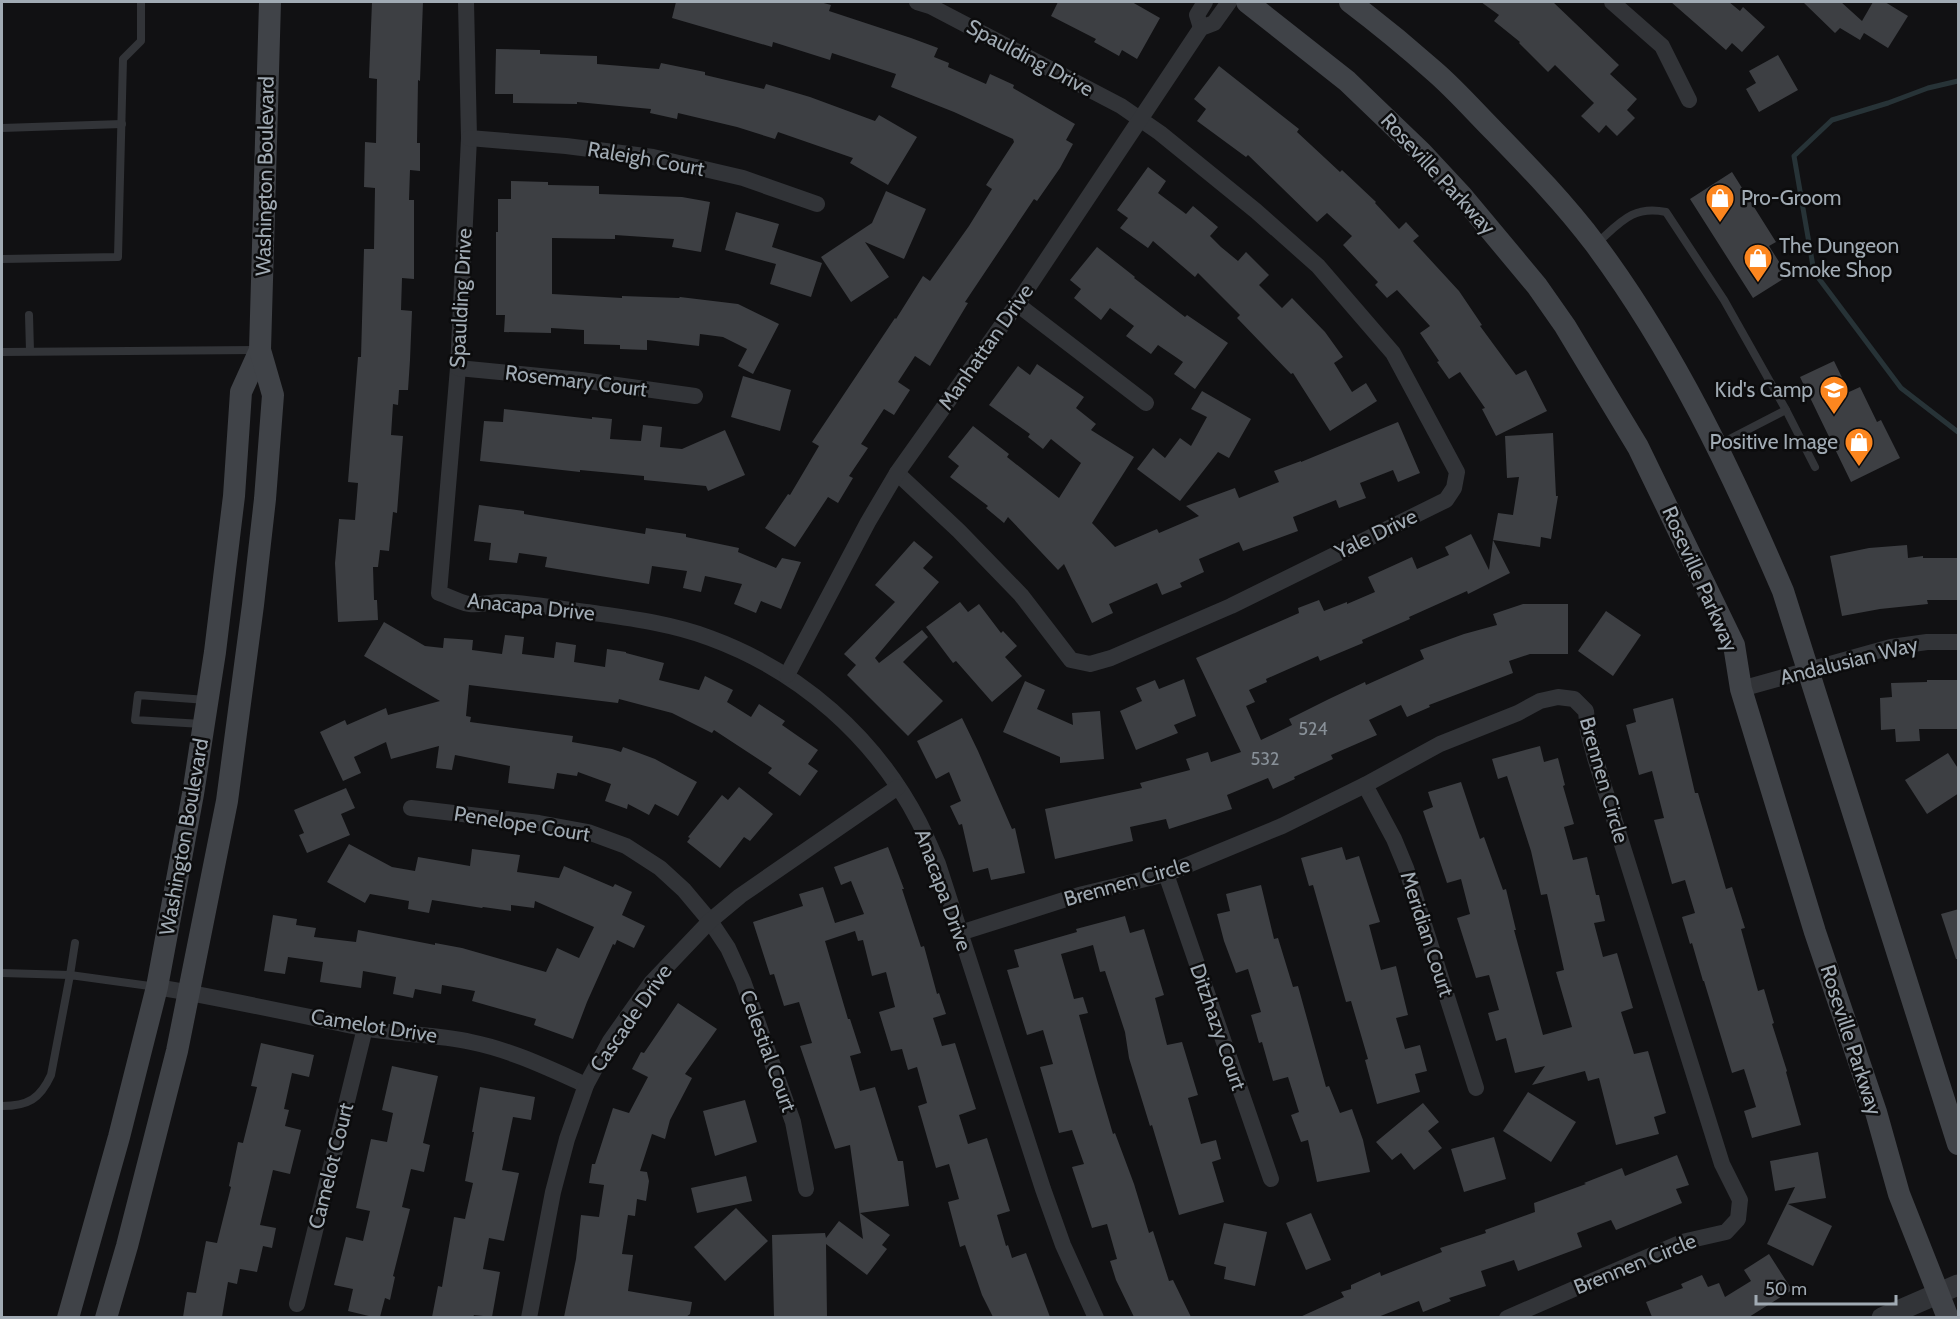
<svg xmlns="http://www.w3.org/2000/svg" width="1960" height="1319" font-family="Cabin,sans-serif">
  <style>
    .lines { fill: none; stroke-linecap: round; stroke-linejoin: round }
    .stream { stroke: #273337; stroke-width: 5 }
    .building { fill: #3d3f43 }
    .service { stroke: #323438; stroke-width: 8 }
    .minor { stroke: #323438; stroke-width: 16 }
    .tertiary { stroke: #323438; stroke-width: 21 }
    .secondary { stroke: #404348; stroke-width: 22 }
    .labels { text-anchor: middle; stroke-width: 5; stroke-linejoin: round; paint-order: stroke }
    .number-label { font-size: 18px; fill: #889098 }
    .street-label { font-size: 21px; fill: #a1abb4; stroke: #0c0c0d }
    .poi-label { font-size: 21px; fill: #a1abb4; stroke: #0c0c0d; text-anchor: start }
  </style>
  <rect width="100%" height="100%" fill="#111113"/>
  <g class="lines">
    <polyline class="stream" points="1958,81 1928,88 1888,103 1832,120 1794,156 1814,272 1901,388 1958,432"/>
  </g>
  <g class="building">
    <polygon points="372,2 423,2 420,81 418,80 417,143 420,143 420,171 410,170 409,200 414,200 414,279 402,278 401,310 412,311 410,360 408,390 399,390 398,405 393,404 391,435 403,436 397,513 393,512 389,551 380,550 378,567 373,567 374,600 377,600 378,620 338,622 335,563 339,519 355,520 358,483 348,482 358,357 361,357 364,249 374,249 375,188 364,187 365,142 376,143 377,79 369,78"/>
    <polygon points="676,2 820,2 831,5 829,11 911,38 938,48 934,57 949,63 948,67 986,84 990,74 1014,85 1013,88 1075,124 1066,140 1073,144 1060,168 1037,201 1034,199 965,302 968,303 930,366 915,356 898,382 910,390 894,415 884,409 861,444 868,448 849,476 853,478 838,503 828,497 795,547 765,528 788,494 790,495 819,446 812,442 895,318 896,319 923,276 930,281 969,226 992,189 986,185 1014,142 1013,139 954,112 891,87 896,74 832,53 830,60 773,42 772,47 672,18"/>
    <polygon points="1058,2 1132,2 1160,18 1137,59 1122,50 1119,56 1094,42 1096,39 1051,16"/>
    <polygon points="1481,2 1553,2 1619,65 1610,74 1637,99 1627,110 1635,118 1617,136 1606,125 1599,133 1581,116 1594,103 1555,65 1548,72 1519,43 1520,42 1494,21 1499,15"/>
    <polygon points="1671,2 1729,2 1740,11 1743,7 1765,27 1742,52 1732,43 1726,50"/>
    <polygon points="1803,2 1841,2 1862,21 1873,2 1885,2 1908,16 1888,48 1864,33 1860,40 1840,28 1835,33"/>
    <polygon points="496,49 540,50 540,54 597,56 597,64 659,69 661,63 705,72 705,75 764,89 766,84 810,97 875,121 879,115 917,137 888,185 850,163 853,158 778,132 775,139 737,127 678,113 677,119 650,113 651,109 577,102 577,104 513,103 513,94 495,94"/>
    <polygon points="1778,55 1798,90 1759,112 1746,89 1756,83 1749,71"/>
    <polygon points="1219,66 1299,129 1297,132 1340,172 1342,170 1376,202 1375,203 1399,229 1406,222 1419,236 1413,241 1459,291 1482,325 1480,326 1516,375 1526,370 1547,411 1496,436 1482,409 1485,408 1460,372 1449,379 1437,362 1439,361 1420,333 1430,326 1397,290 1387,298 1375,285 1378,282 1343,245 1352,236 1327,213 1317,222 1248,155 1246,157 1197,121 1206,109 1194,99"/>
    <polygon points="1148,167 1166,181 1158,193 1186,214 1193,206 1218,227 1210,236 1221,247 1238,261 1246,252 1269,275 1259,285 1282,308 1292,298 1325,332 1343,357 1334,363 1352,392 1366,383 1377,401 1330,431 1293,373 1291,374 1237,318 1240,315 1198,273 1195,277 1153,241 1148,248 1120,228 1128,218 1117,210"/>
    <polygon points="1732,172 1776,242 1769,246 1788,276 1753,298 1690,199"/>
    <polygon points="511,181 548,182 548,185 599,186 599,194 682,197 710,202 701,252 672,247 674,239 615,235 615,239 552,238 552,294 622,298 622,296 679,298 680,297 738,304 779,324 753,374 738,366 747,349 723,337 700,334 699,346 647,340 647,350 620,349 620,345 584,344 584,330 551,328 551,333 504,332 505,315 496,315 496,232 498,232 498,199 511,199"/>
    <polygon points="886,191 926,209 904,259 865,242 889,277 851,302 821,257 872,223"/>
    <polygon points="736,212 779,224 772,247 822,263 811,297 770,284 776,264 725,250"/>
    <polygon points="1097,247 1135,277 1134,278 1185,317 1187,315 1228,343 1195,389 1174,374 1183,362 1158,345 1151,354 1126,336 1134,326 1110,308 1101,320 1074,298 1081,289 1070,280"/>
    <polygon points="1834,361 1849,392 1860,387 1877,422 1881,420 1900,458 1851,482 1800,377"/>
    <polygon points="1037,364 1084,397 1076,408 1096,424 1091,430 1134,457 1092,523 1115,547 1157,529 1159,533 1199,516 1186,506 1235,488 1239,498 1279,482 1274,471 1301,461 1301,462 1398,422 1420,473 1398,482 1393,470 1360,483 1366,498 1339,508 1336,500 1293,517 1298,531 1243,551 1239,542 1199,559 1204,572 1180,583 1182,587 1162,595 1157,583 1109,604 1113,613 1092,623 1064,564 1058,570 1008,517 1004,523 986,508 988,506 950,477 959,466 948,457 973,426 1009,454 1007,457 1059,498 1081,463 1051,439 1043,449 1028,437 1030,434 989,405 1018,366 1030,375"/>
    <polygon points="743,376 791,390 780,431 731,417"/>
    <polygon points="1202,391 1251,419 1229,458 1218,452 1180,501 1137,469 1153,448 1165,458 1180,438 1191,446 1207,417 1191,409"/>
    <polygon points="504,409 592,419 592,417 612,419 610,439 641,441 643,425 662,427 660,447 682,449 725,430 745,475 708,491 706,486 644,480 644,476 580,470 580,472 480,461 484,421 503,422"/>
    <polygon points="1553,433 1556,496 1558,496 1551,539 1541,537 1540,547 1493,540 1498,513 1513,515 1519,477 1507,478 1505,436"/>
    <polygon points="479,505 524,511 524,514 645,534 646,528 686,534 686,537 739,548 738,552 776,568 782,558 801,562 781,609 761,601 756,613 734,604 742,584 705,576 701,592 683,588 687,571 652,566 649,584 545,567 547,557 519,553 517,563 489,560 491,543 474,541"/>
    <polygon points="1471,534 1489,570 1493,540 1510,573 1468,594 1467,591 1409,617 1410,619 1362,640 1363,643 1320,661 1318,656 1266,679 1267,682 1249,690 1255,702 1246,706 1261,740 1292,725 1289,719 1329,699 1365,682 1366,685 1424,659 1420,650 1464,634 1497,625 1493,614 1523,604 1568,604 1568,654 1530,654 1509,661 1513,673 1429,705 1430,707 1407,717 1401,705 1369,720 1377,735 1331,755 1333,759 1294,777 1295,779 1273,789 1268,778 1227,795 1232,809 1169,829 1166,819 1130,827 1133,841 1055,859 1045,809 1142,788 1140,783 1190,770 1186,759 1208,752 1211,762 1241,752 1196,658 1299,613 1298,608 1319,600 1324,611 1347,602 1347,604 1375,592 1368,577 1412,557 1417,569 1449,555 1445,547"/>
    <polygon points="914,541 933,557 923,568 939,582 875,658 879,663 922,630 928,637 903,662 943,701 908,736 847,675 856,665 844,654 895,602 875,585"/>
    <polygon points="1907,545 1908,558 1923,556 1923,558 1959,558 1959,600 1927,600 1928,604 1880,609 1842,616 1830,556 1869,548"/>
    <polygon points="960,602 968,612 979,604 1001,633 1003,631 1017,646 1005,657 1022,676 992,702 956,661 953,663 926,627"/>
    <polygon points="1606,611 1641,635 1613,676 1578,651"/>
    <polygon points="384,622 425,646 443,648 444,638 473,640 472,650 502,654 505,635 524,637 522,654 554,658 556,642 576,645 574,662 605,667 607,649 626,652 626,653 664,663 659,680 699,690 705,676 733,690 727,702 751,717 759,704 785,721 782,725 818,750 808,764 818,771 800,796 768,773 772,768 714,730 712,733 672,713 619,699 618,703 469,685 466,716 471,717 470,722 573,736 572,742 612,749 621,752 623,747 655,759 697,782 678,816 655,804 649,815 628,804 627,809 605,801 611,784 578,772 577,776 557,773 554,789 508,783 510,766 455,755 452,770 436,768 439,746 391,759 386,742 354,757 361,773 343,781 320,732 345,720 347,725 386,708 388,715 440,701 364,656"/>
    <polygon points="1184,679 1196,716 1174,725 1178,733 1136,750 1120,711 1142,701 1136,688 1155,680 1159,689"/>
    <polygon points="1927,680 1959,680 1959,729 1919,729 1920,741 1896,742 1895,729 1881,730 1880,698 1892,697 1891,683 1927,682"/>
    <polygon points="1025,681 1045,690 1037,709 1073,725 1072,713 1100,711 1104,759 1060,763 1060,757 1003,732"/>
    <polygon points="1673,698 1695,793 1698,793 1726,889 1732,887 1745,928 1741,929 1758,991 1764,989 1774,1023 1772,1024 1787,1071 1786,1072 1801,1125 1752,1138 1744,1111 1756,1107 1744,1069 1732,1073 1704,981 1703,981 1692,943 1690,944 1682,917 1695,913 1685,880 1672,884 1654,820 1664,818 1652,771 1639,775 1626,725 1636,722 1633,709"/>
    <polygon points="962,718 978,751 1012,829 1015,828 1025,873 991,880 988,868 973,872 962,824 959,825 950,806 961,801 949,772 936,779 917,741"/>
    <polygon points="1540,746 1544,762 1558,758 1565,785 1563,786 1574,824 1564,827 1573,860 1587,857 1596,895 1599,895 1605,921 1594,923 1603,957 1617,953 1633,1008 1621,1012 1630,1041 1634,1054 1648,1051 1666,1113 1654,1117 1659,1134 1616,1145 1599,1078 1588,1081 1585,1071 1532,1085 1545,1066 1515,1073 1506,1038 1496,1041 1488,1013 1499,1010 1489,975 1476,978 1457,918 1470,914 1461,879 1447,883 1423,811 1433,807 1428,792 1461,782 1480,839 1484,837 1503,890 1506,889 1516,930 1514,930 1543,1035 1572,1027 1556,972 1564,970 1547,894 1541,895 1531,851 1507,776 1498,779 1492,759"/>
    <polygon points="1948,753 1959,770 1959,793 1927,814 1905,780"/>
    <polygon points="739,787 773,814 750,841 744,837 720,868 687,842 690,838 688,837 722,795 728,800"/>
    <polygon points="346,788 355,808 341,814 350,835 307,853 299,835 304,833 294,810"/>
    <polygon points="349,844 392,867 415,871 418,857 470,866 472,849 520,855 517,872 559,878 564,866 613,887 615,884 632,892 622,915 645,926 634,948 617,940 615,945 613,944 587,1002 573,1039 534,1025 536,1019 472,1001 475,991 442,985 441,994 415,989 413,998 393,994 396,977 363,971 361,988 320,982 323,962 288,957 285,974 264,971 273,915 297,919 296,925 316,928 314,937 356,942 358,930 435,945 435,943 462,948 546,972 557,948 579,958 594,927 535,901 534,908 511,905 511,911 483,907 482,908 432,900 429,913 408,909 409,901 370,894 365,903 327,882"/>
    <polygon points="888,847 904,889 902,889 921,947 924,946 937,994 939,993 946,1014 933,1018 942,1046 955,1043 976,1109 959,1115 968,1144 987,1138 1010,1211 997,1215 1006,1246 1008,1245 1012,1258 1026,1253 1050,1317 993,1317 982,1295 965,1245 960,1247 948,1202 959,1199 949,1164 936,1168 918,1106 927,1103 917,1067 908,1070 902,1049 891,1051 879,1012 895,1007 886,972 872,976 863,940 858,941 855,931 825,941 848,1019 850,1019 861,1053 850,1056 860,1091 875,1087 898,1161 903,1161 909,1206 860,1213 890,1235 882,1245 887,1249 867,1275 826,1244 827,1317 774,1317 772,1235 825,1233 826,1238 839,1221 863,1239 850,1145 835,1149 800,1046 812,1043 799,1002 784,1006 774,974 770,975 753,922 803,906 799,894 823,887 835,923 864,914 851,881 841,885 834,867"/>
    <polygon points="1342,847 1346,860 1359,856 1380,922 1369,925 1381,970 1396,966 1408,1015 1396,1018 1405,1049 1420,1045 1427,1071 1415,1074 1420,1092 1377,1104 1365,1060 1368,1059 1351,1001 1346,1002 1313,885 1309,886 1301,858"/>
    <polygon points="1261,885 1274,939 1278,938 1293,987 1298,986 1326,1087 1329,1086 1340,1113 1352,1109 1363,1140 1370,1172 1317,1182 1308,1140 1301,1142 1291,1115 1299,1112 1288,1077 1273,1081 1262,1042 1259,1043 1251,1015 1261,1012 1248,969 1236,973 1224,941 1217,914 1230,911 1226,894"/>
    <polygon points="1959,909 1959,959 1956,959 1941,914"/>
    <polygon points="1125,916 1130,933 1144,929 1164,995 1155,998 1167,1045 1182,1042 1198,1095 1188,1098 1201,1144 1216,1140 1221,1159 1212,1162 1224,1202 1179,1215 1152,1125 1150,1126 1129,1058 1125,1032 1105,971 1100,972 1093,945 1061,954 1074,999 1083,997 1088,1013 1079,1015 1097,1080 1113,1134 1115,1133 1134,1184 1149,1233 1153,1231 1169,1281 1173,1280 1191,1317 1134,1317 1116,1280 1110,1261 1117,1259 1107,1224 1092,1228 1072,1167 1084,1164 1072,1130 1059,1133 1040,1067 1053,1064 1043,1030 1027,1035 1007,970 1019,967 1014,950 1077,932 1076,929"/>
    <polygon points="678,1003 717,1029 685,1074 692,1078 670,1120 665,1139 652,1134 640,1171 647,1172 649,1181 646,1201 637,1199 635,1216 628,1215 622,1254 633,1255 628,1291 692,1302 690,1314 686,1317 564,1317 576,1259 581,1215 599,1217 604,1185 589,1183 592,1164 595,1164 613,1108 629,1113 648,1077 632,1069 641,1052 644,1053"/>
    <polygon points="261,1043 314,1055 309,1077 292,1073 284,1109 289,1110 285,1126 301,1130 290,1174 273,1170 260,1225 276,1228 272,1248 263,1246 257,1272 240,1269 237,1284 228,1282 222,1317 183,1317 187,1292 196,1293 206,1241 217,1243 231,1187 229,1186 238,1142 243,1143 257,1087 251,1086"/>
    <polygon points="392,1066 438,1076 423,1143 430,1145 424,1172 411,1169 402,1207 410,1209 393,1276 395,1277 390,1300 385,1298 380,1317 373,1317 348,1311 353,1289 334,1285 346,1237 363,1241 370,1211 356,1208 371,1139 387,1142 393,1113 382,1110"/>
    <polygon points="480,1087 535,1097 531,1120 513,1117 502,1170 519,1173 504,1241 489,1238 483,1269 500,1272 492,1317 474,1315 473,1317 432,1317 438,1286 442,1287 454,1217 465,1219 473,1183 465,1181 474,1132 472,1132"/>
    <polygon points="1528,1092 1576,1122 1551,1162 1503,1131"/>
    <polygon points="745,1100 757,1142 715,1156 703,1111"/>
    <polygon points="1423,1103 1439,1122 1428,1131 1442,1148 1414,1170 1401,1153 1392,1160 1376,1142"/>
    <polygon points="1494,1137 1506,1179 1464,1192 1451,1149"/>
    <polygon points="1818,1152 1826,1198 1788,1204 1832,1226 1813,1266 1767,1244 1795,1187 1775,1191 1770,1161"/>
    <polygon points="1677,1155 1689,1185 1676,1189 1682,1203 1616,1230 1611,1220 1577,1233 1582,1247 1518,1271 1514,1260 1481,1271 1486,1286 1449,1298 1451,1301 1423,1312 1419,1301 1378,1317 1300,1317 1344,1297 1341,1292 1351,1289 1351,1285 1380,1272 1381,1276 1442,1252 1440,1248 1486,1233 1485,1230 1535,1212 1534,1203 1586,1184 1584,1183 1622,1168 1625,1176"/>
    <polygon points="746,1176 752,1201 697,1213 691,1188"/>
    <polygon points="736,1208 768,1241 725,1281 694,1247"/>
    <polygon points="1311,1213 1331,1260 1306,1270 1286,1223"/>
    <polygon points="1224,1223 1267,1232 1255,1286 1224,1279 1226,1267 1214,1264"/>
    <polygon points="1769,1254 1792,1290 1749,1317 1652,1317 1646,1302 1683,1288 1681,1284 1702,1275 1708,1287 1719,1283 1725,1297 1751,1281 1744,1270"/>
  </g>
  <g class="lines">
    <g class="service">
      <polyline points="2,128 122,124"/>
      <path d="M1596 244C1620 223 1632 205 1666 212L1724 300 1786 410 1815 467"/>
      <polyline points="2,259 118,257 123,59 141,41 141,2"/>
      <polyline points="29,315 30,351"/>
      <polyline points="2,352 257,350"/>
      <polyline points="1718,445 1786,410"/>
      <polyline points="202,724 135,720 138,695 207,700"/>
      <polyline points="2,973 70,975 75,943"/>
      <path d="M2 1106C28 1106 40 1099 51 1075L70 975 157 987"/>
    </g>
    <g class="minor">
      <path d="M466 2 469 138 458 368 439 593C448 596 459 602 469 604 480 606 493 601 505 602 532 603 559 609 586 612 627 618 670 623 710 638 800 671 875 737 919 822 926 836 932 850 938 864L1043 1189 1063 1245 1096 1318"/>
      <polyline points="1612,2 1662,46 1689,100"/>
      <polyline points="1201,28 1197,15 1205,2"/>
      <polyline points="469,138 566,146 653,157 743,178 817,204"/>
      <polyline points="1017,304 1146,403"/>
      <polyline points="458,368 581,380 695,396"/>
      <polyline points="897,473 959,531 1021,595 1071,660 1090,664 1111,658 1231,606 1446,500 1454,488 1457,472 1393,353 1318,266 1256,211 1160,133 1121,106 930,6 917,2"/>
      <polyline points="787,675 868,522 897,473 1017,304 1201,28 1214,23 1229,2"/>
      <polyline points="1741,689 1891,647 1927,642 1958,642"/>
      <polyline points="1365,785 1394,839 1406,868 1476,1088"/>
      <polyline points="411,808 539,823 588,832 626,846 660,868 684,890 710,921 728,948 743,981 793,1122 806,1189"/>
      <polyline points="1166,874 1271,1179"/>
      <polyline points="960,933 1079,895 1166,874 1282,826 1365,785 1440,744 1518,713 1540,701 1558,697 1574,699 1586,711 1588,732 1595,758 1722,1164 1740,1200 1738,1219 1726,1232 1682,1242 1507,1318"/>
      <path d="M157 987C226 999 294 1014 363 1028 399 1035 435 1034 471 1042 511 1050 548 1068 586 1085"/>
      <polyline points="297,1304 365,1028"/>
      <polyline points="529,1318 553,1192 567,1139 586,1085 610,1041 651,983 710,921 740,896 898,787"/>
    </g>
    <polyline class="tertiary" points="1882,1318 1958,1285"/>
    <g class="secondary">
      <polyline points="1247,2 1347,81 1422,153 1462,196 1537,286 1565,326 1638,447 1734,645 1741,689 1815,932 1876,1112 1899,1194 1948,1318"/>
      <path d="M1350 2C1379 24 1407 47 1434 71 1456 90 1475 112 1495 132 1530 168 1565 204 1595 244 1674 350 1731 470 1783 591L1958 1144"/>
      <polyline points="68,1318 119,1137 157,987 193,794 215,652 234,496 241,392 260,350"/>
      <polyline points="106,1318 127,1246 177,1051 227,801 253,605 265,499 273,395 260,350 270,2"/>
    </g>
  </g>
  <defs>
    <g id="shop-pin" transform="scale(1.5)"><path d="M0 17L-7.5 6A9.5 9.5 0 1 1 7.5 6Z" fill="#fc861f" stroke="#0c0c0d"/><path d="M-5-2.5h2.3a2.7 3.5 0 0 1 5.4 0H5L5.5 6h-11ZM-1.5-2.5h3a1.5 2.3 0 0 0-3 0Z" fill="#fff"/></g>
    <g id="school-pin" transform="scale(1.5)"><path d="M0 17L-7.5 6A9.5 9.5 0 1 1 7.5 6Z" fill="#fc861f" stroke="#0c0c0d"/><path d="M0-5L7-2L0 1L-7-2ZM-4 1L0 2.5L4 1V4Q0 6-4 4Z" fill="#fff"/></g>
  </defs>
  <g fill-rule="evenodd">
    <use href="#shop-pin" x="1720" y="198"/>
    <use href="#shop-pin" x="1758" y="258"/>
    <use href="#school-pin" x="1834" y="390"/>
    <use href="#shop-pin" x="1859" y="442"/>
  </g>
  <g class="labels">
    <g class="number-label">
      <text x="1313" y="735">524</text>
      <text x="1265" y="765">532</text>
    </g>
    <g class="street-label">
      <text transform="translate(1030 58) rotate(28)" y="7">Spaulding Drive</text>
      <text transform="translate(646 159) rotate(10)" y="7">Raleigh Court</text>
      <text transform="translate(1438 174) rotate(47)" y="7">Roseville Parkway</text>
      <text transform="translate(265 176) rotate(-89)" y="7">Washington Boulevard</text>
      <text transform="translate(461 298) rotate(-87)" y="7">Spaulding Drive</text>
      <text transform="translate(986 347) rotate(-55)" y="7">Manhattan Drive</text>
      <text transform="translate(576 381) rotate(7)" y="7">Rosemary Court</text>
      <text transform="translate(1376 534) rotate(-26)" y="7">Yale Drive</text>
      <text transform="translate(1700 579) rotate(66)" y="7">Roseville Parkway</text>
      <text transform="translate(531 607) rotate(6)" y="7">Anacapa Drive</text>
      <text transform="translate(1849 661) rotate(-14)" y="7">Andalusian Way</text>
      <text transform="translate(1604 780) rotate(74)" y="7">Brennen Circle</text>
      <text transform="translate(522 824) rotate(9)" y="7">Penelope Court</text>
      <text transform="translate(184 837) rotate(-80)" y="7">Washington Boulevard</text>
      <text transform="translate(1127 882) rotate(-16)" y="7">Brennen Circle</text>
      <text transform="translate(943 890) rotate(70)" y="7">Anacapa Drive</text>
      <text transform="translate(1427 934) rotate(72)" y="7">Meridian Court</text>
      <text transform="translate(631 1018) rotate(-55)" y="7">Cascade Drive</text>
      <text transform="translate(374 1026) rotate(9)" y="7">Camelot Drive</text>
      <text transform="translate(1218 1027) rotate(71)" y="7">Ditzhazy Court</text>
      <text transform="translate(1851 1040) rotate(72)" y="7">Roseville Parkway</text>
      <text transform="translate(768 1051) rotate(70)" y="7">Celestial Court</text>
      <text transform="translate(331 1166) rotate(-76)" y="7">Camelot Court</text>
      <text transform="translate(1635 1264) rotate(-22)" y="7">Brennen Circle</text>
    </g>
    <g class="poi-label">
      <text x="1741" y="205">Pro-Groom</text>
      <text x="1779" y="253">The Dungeon<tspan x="1779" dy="24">Smoke Shop</tspan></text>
      <text x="1813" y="397" text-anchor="end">Kid's Camp</text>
      <text x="1838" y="449" text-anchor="end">Positive Image</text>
    </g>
  </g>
  <rect width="1960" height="1319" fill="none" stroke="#a1abb4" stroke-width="6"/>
  <path d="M1756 1295v9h140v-9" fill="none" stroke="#a1abb4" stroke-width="3"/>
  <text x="1765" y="1295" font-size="18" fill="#a1abb4" stroke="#0c0c0d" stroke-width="4.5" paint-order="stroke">50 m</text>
</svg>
